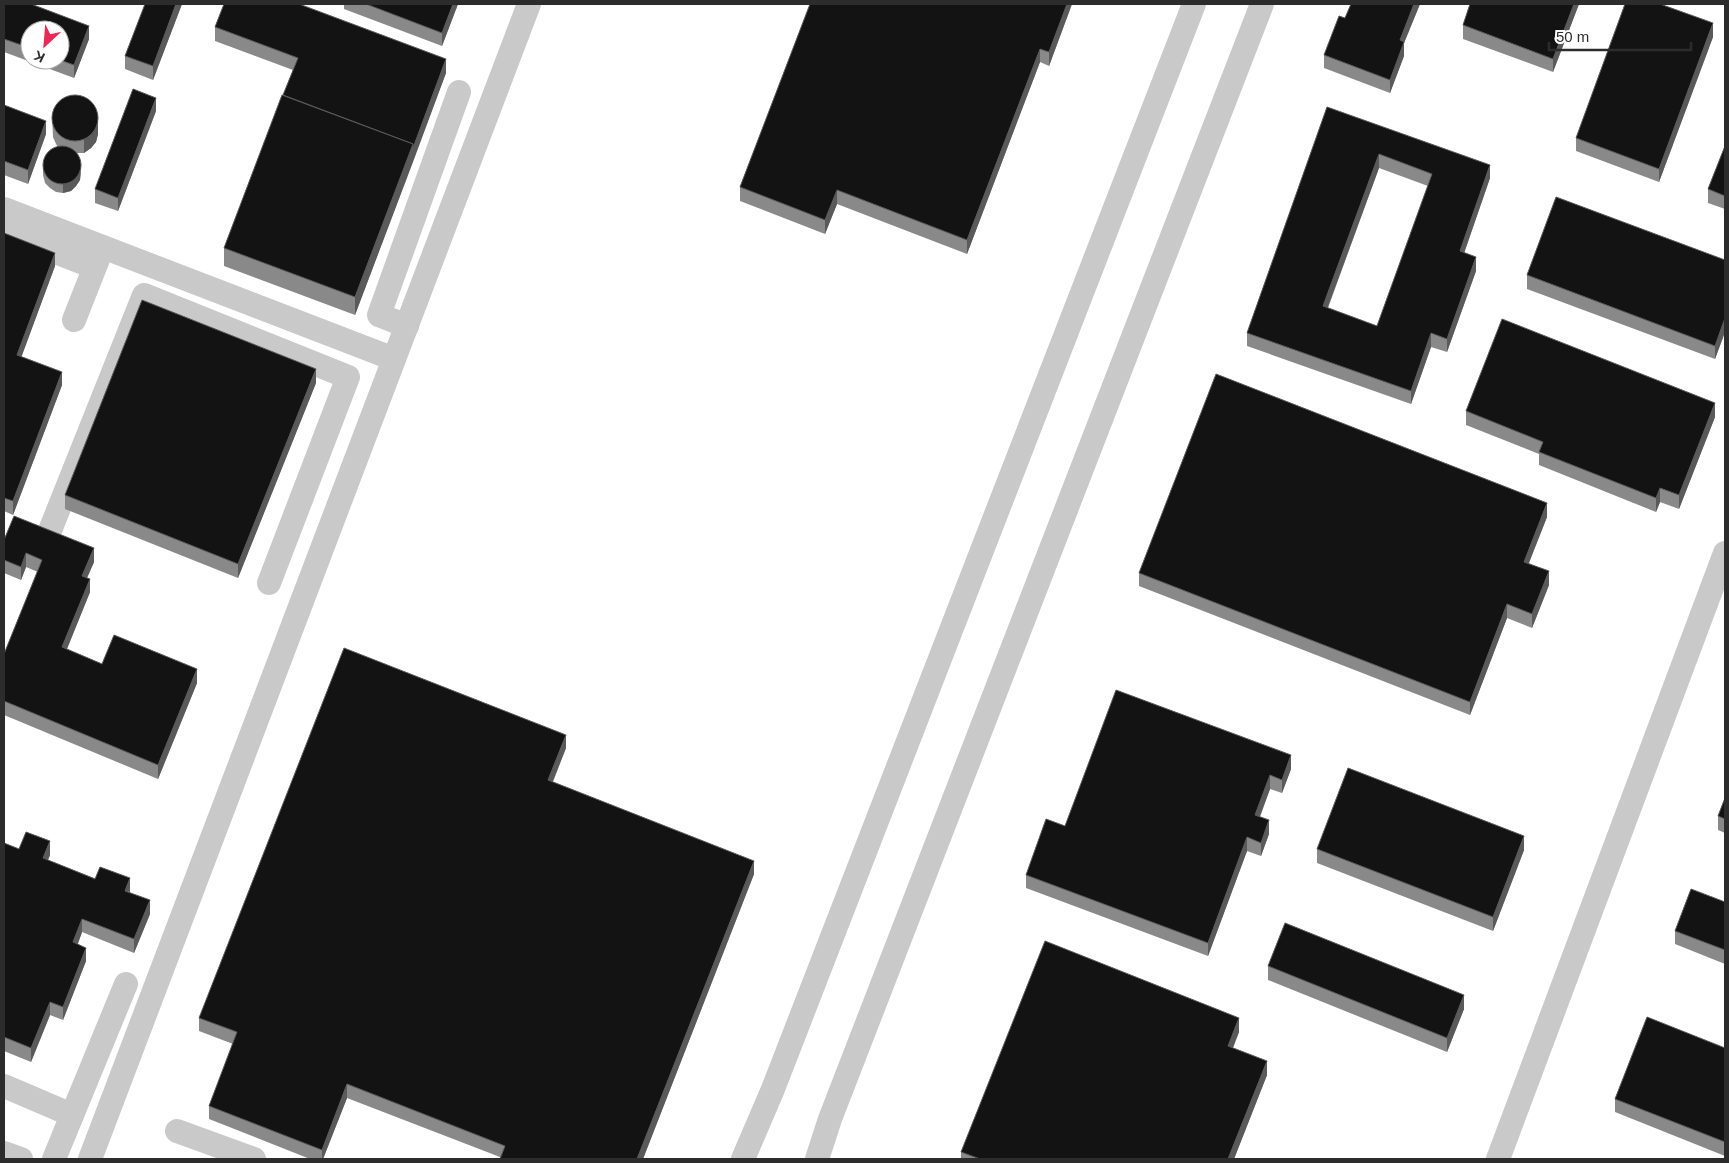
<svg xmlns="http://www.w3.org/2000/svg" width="1729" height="1163" font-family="Helvetica,sans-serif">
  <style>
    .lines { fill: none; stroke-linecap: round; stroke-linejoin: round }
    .minor { stroke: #c9c9c9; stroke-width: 24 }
    .wall { fill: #898989; fill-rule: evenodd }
    .shaded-wall { fill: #5a5a5a }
    .building { fill: #131313; stroke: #5a5a5a; fill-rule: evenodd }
  </style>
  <rect width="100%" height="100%" fill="#fff"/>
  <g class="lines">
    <g class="minor">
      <polyline points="4,209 394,359"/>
      <polyline points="4,232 94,267"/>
      <polyline points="74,320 100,254"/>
      <polyline points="407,326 379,315 459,92"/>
      <polyline points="51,528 144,295 348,377 269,583"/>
      <polyline points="4,1086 72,1115"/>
      <polyline points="177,1131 254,1159"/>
      <polyline points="4,1153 21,1159"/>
      <polyline points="54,1159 126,984"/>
      <polyline points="90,1159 529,4"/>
      <polyline points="743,1159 773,1089 1194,4"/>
      <polyline points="817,1159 830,1119 1262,4"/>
      <polyline points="1498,1159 1725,553"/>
    </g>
  </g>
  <g class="wall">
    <path d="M4 4 89 39 74 78 4 52ZM30 30H60V60H30Z"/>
    <polygon points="182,4 153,80 125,69 125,56"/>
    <polygon points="344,4 458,4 442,46 344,9"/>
    <polygon points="810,4 1072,4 1049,66 1040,62 967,254 837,204 825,234 740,201 740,187"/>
    <polygon points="1351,4 1420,4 1404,43 1404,56 1390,93 1324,68 1324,55 1345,18"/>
    <polygon points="1470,4 1579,4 1553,72 1463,39 1463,25"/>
    <polygon points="215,27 446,73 355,315 224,266 224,248 293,70 215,41"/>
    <polygon points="1713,37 1659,182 1576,151 1576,138"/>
    <polygon points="4,105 46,134 28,184 4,175"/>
    <path d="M1327 107 1490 178 1464 253 1476 271 1447 352 1431 347 1411 404 1247 346V333ZM1379 168 1428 186 1377 326 1328 308Z"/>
    <polygon points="156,111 118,211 95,203 95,189"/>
    <polygon points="52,115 98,134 96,142 91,148 84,153 76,153 81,173 80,180 76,186 71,191 63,193 56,192 50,188 45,183 43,175 43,166 58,147 56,144 53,137"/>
    <polygon points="1725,146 1725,209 1708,203 1708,189"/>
    <polygon points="4,233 55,266 21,357 62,385 13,515 4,511"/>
    <polygon points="1725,260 1725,332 1715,359 1527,289 1527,275"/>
    <polygon points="316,383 238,578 65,509 65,495"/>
    <polygon points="1466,411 1715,417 1679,509 1660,502 1656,512 1539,465 1539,454 1466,425"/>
    <polygon points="1547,517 1529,563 1549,585 1532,628 1507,618 1470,715 1139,586 1139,573"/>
    <polygon points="4,540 94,562 87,578 90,592 67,649 102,664 197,683 158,779 4,715 4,654 38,572 26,567 21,580 4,573"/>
    <polygon points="566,748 553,782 754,874 643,1159 500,1159 500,1157 347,1098 323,1159 310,1159 209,1119 209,1106 233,1044 199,1031 199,1018"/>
    <polygon points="1291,769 1282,793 1270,789 1260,817 1269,834 1261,856 1247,851 1208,956 1026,888 1026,875 1065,826"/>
    <polygon points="1725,798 1725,833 1718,830 1718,816"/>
    <polygon points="4,843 19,849 50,855 48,860 130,892 150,914 134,953 82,932 78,944 86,961 63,1020 50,1015 31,1062 4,1051"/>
    <polygon points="1317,849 1524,850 1493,931 1317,863"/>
    <polygon points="1725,902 1725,964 1675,944 1675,931"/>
    <polygon points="1268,966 1464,1009 1447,1052 1268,980"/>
    <polygon points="1239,1032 1233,1048 1267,1075 1234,1159 961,1159 961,1152"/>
    <polygon points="1725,1048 1725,1156 1615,1112 1615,1099"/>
  </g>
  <g class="shaded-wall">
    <polygon points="176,4 182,4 153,80 153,66"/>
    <polygon points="453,4 458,4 442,46 442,33"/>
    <polygon points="1067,4 1072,4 1049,66 1049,52"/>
    <polygon points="1414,4 1420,4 1404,43 1404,56 1390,93 1390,80 1400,40"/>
    <polygon points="1574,4 1579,4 1553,72 1553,59"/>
    <polygon points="1713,23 1713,37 1659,182 1659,169"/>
    <polygon points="89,26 89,39 74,78 74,65"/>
    <polygon points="1040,49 1040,62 967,254 967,240"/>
    <polygon points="446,59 446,73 413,162 413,148"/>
    <polygon points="156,98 156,111 118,211 118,198"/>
    <polygon points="46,121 46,134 28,184 28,170"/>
    <polygon points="98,121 98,134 96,142 91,148 84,153 84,139"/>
    <polygon points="413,144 413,162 355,315 355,297"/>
    <polygon points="1379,154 1379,168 1323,320 1323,306"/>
    <polygon points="81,163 80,180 76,186 71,191 63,193 63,184"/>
    <polygon points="1490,165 1490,178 1460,265 1460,251"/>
    <polygon points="837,190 837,204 825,234 825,220"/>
    <polygon points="55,253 55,266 17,369 17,355"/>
    <polygon points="1476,257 1476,271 1447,352 1447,339"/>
    <polygon points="1725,318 1725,332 1715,359 1715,346"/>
    <polygon points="1431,333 1431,347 1411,404 1411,391"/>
    <polygon points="316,369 316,383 238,578 238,564"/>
    <polygon points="62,372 62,385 13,515 13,501"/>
    <polygon points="1715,403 1715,417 1679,509 1679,495"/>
    <polygon points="1660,488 1660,502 1656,512 1656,498"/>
    <polygon points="1547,503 1547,517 1524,575 1524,562"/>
    <polygon points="94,548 94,562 82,589 82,576"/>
    <polygon points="26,553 26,567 21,580 21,567"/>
    <polygon points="1549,571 1549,585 1532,628 1532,614"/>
    <polygon points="90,579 90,592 62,661 62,647"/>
    <polygon points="1507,604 1507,618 1470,715 1470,702"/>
    <polygon points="197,669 197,683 158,779 158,765"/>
    <polygon points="566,735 566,748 548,793 548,780"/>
    <polygon points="1291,755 1291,769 1282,793 1282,780"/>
    <polygon points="1270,775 1270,789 1255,829 1255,815"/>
    <polygon points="1269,820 1269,834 1261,856 1261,843"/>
    <polygon points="1524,836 1524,850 1493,931 1493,917"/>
    <polygon points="1247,837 1247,851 1208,956 1208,943"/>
    <polygon points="50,841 50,855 43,872 43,858"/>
    <polygon points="754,861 754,874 643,1159 637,1159"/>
    <polygon points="130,878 130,892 125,891"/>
    <polygon points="150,900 150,914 134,953 134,939"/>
    <polygon points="82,919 82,932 73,956 73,942"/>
    <polygon points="86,948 86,961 63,1020 63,1007"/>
    <polygon points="1464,995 1464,1009 1447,1052 1447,1038"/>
    <polygon points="50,1002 50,1015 31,1062 31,1048"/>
    <polygon points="1239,1018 1239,1032 1228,1060 1228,1046"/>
    <polygon points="1267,1061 1267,1075 1234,1159 1228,1159"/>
    <polygon points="347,1084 347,1098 323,1159 322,1159 322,1150"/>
  </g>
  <g class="building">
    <polygon points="4,4 31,4 89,26 74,65 60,60 60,30 30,30 30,48 4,39"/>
    <polygon points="145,4 176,4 153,66 125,56"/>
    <polygon points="224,4 299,4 446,59 413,148 413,144 283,95 298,58 215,27"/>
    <polygon points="366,4 453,4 442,33"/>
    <polygon points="810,4 1067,4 1049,52 1040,49 967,240 837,190 825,220 740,187"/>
    <polygon points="1351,4 1414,4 1400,40 1404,42 1390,80 1324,55 1339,16 1345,18"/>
    <polygon points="1470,4 1574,4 1553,59 1463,25"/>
    <polygon points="1625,4 1660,4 1713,23 1659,169 1576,138"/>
    <polygon points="133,89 156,98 118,198 95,189"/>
    <polygon points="282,95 413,144 355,297 224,248"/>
    <circle cx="75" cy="118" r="23"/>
    <polygon points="4,105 46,121 28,170 4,161"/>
    <path d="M1327 107 1490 165 1460 251 1476 257 1447 339 1431 333 1411 391 1247 333ZM1379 154 1432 174 1377 326 1323 306Z"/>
    <polygon points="1725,146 1725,196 1708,189"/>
    <circle cx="62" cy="165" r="19"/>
    <polygon points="1556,197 1725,260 1725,318 1715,346 1527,275"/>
    <polygon points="4,233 55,253 17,355 62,372 13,501 4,498"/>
    <polygon points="142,300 316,369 238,564 65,495"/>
    <polygon points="1502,319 1715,403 1679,495 1660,488 1656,498 1539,452 1543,442 1466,411"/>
    <polygon points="1216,374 1547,503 1524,562 1549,571 1532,614 1507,604 1470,702 1139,573"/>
    <polygon points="14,516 94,548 82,576 90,579 62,647 102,664 114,635 197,669 158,765 4,701 4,654 42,560 26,553 21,567 4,560 4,540"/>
    <polygon points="344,648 566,735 548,780 754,861 637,1159 500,1159 505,1146 347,1084 322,1150 209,1106 237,1032 199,1018"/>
    <polygon points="1116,690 1291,755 1282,780 1270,775 1255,815 1269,820 1261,843 1247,837 1208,943 1026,875 1046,819 1065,826"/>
    <polygon points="1348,768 1524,836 1493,917 1317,849"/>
    <polygon points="1725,798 1725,819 1718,816"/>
    <polygon points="26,832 50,841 43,858 95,879 100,867 130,878 125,891 150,900 134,939 82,919 73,942 86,948 63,1007 50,1002 31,1048 4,1037 4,843 19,849"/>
    <polygon points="1691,889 1725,902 1725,950 1675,931"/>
    <polygon points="1285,923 1464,995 1447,1038 1268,966"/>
    <polygon points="1045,941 1239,1018 1228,1046 1267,1061 1228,1159 980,1159 961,1152"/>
    <polygon points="1647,1017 1725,1048 1725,1142 1615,1099"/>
  </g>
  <rect width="1729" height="1163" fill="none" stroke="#2c2c2c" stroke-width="10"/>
  <g transform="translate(45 45) rotate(206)"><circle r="24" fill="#ffffff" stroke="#ababab"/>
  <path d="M0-4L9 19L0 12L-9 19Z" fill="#e72954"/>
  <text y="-8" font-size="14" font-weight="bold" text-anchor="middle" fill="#2c2c2c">K</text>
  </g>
  <path d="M1549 42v8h142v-8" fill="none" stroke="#2c2c2c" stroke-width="2.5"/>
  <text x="1556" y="42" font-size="15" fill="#2c2c2c" stroke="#ffffff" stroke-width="4" paint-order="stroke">50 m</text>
</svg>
